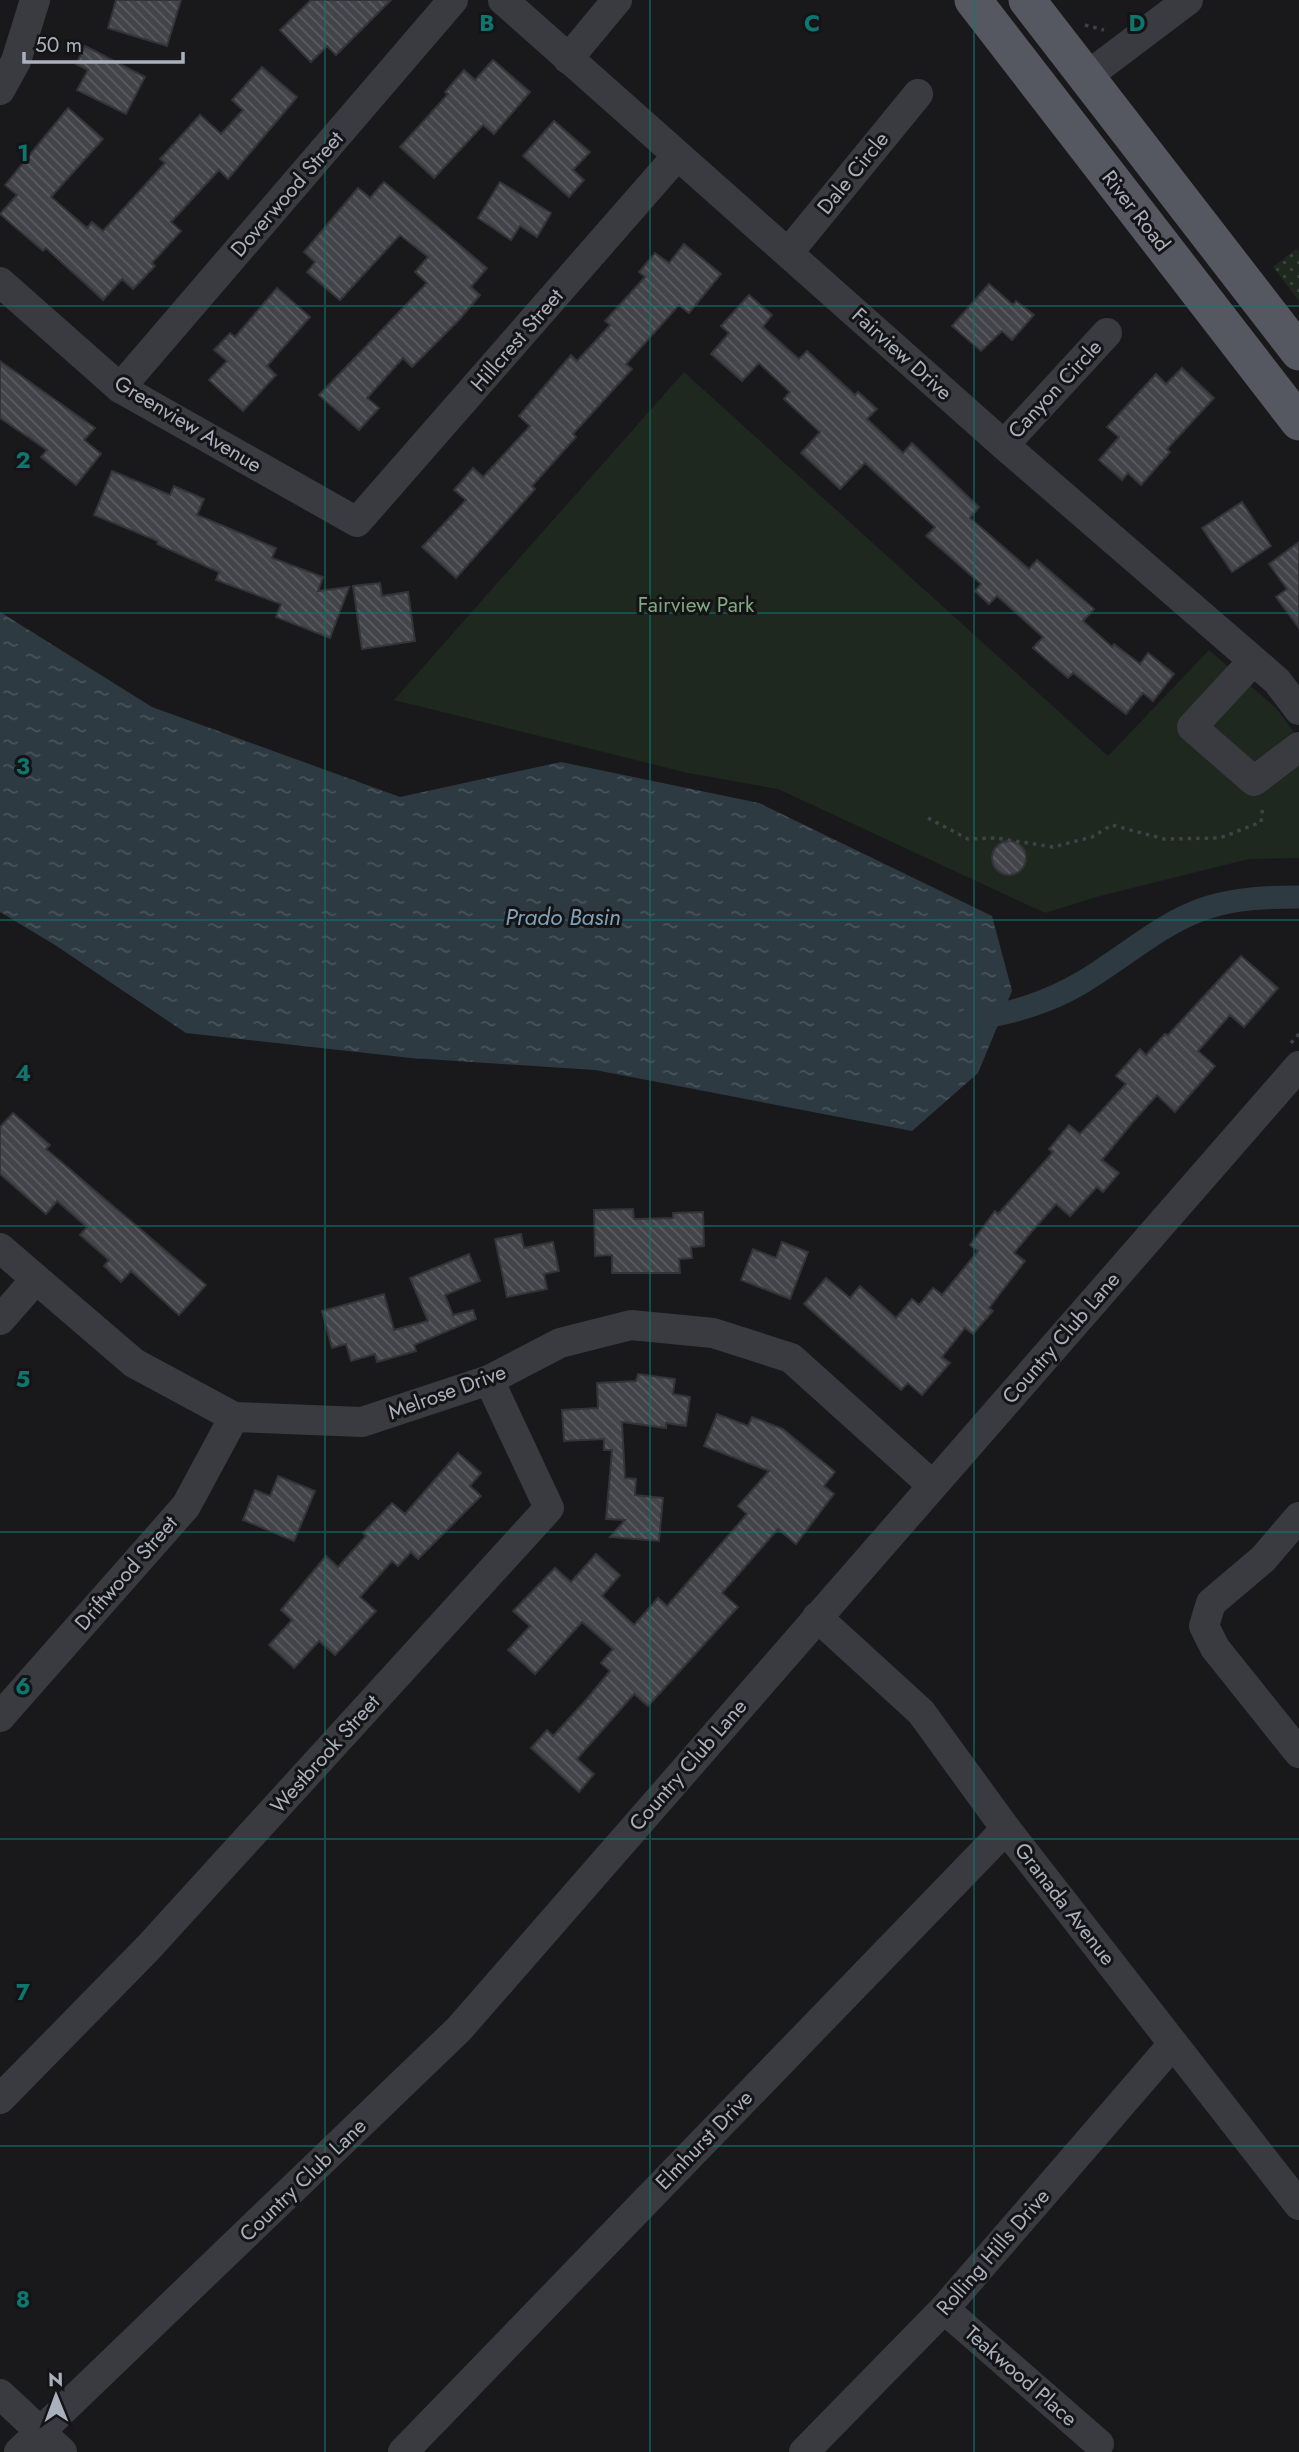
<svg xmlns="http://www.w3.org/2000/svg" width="1299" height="2452" font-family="Jost,sans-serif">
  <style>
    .grass { fill: url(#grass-dots) }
    .park { fill: #1e281f }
    .water { fill: url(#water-ripples) }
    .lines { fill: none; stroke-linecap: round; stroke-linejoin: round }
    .canal { stroke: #2d3a42; stroke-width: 23 }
    .building { fill: url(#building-back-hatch); stroke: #333338; stroke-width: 2 }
    .path { stroke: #404248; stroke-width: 3.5; stroke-dasharray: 3.5 5; stroke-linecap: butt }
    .minor { stroke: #3a3b41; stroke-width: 30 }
    .major { stroke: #555860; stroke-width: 37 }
    .grid { fill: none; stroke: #0f766e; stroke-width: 2; stroke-opacity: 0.55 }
    .labels { text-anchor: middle; stroke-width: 6; stroke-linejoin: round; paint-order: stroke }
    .street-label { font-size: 21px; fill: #aab1bc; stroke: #141417 }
    .park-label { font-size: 21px; fill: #80a980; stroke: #141417 }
    .water-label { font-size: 23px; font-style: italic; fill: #7fa2ba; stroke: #141417 }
    .grid-label { font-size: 23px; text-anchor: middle; font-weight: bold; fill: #0f766e; stroke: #141417; stroke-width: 6; stroke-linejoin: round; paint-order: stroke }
  </style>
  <defs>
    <pattern id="grass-dots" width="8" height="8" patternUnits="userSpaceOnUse" patternTransform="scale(1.75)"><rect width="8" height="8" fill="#1e281f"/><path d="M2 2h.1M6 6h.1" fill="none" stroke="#3c453e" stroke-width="1.8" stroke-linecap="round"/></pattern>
    <pattern id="water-ripples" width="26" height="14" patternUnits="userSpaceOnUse" patternTransform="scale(1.75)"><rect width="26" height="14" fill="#2d3a42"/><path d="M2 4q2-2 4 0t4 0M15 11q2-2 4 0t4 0" fill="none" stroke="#49545b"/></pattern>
    <pattern id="building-back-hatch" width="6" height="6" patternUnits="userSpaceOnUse" patternTransform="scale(1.75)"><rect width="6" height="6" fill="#434449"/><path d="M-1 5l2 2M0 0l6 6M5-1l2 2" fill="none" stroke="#5b5d61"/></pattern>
  </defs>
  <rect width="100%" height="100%" fill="#19191c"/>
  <polygon class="grass" points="1296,249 1299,252 1299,301 1273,267"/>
  <polygon class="park" points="684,372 1108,756 1209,650 1276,708 1299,739 1299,858 1249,859 1096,897 1045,913 778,789 688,773 394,700"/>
  <polygon class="water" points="0,612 152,707 400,797 561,762 759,803 992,916 1012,991 978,1073 912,1131 595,1070 411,1058 186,1033 55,945 0,912"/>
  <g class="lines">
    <path class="canal" d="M971 1019C1008 1015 1049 1002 1081 983 1124 958 1161 922 1209 907 1238 898 1269 897 1299 897"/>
  </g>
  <g class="building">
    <polygon points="116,0 181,0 167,46 108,28"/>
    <polygon points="311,0 391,0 336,55 327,46 311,62 280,30"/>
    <polygon points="85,46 145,77 126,114 77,90 88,70 76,64"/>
    <polygon points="493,60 530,92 494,134 483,125 434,178 400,147 448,94 445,92 464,70 475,80"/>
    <polygon points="262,67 297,97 228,179 219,170 171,222 181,231 152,263 155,266 133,289 122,279 103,300 46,248 43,251 0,214 17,195 5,185 68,108 103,139 51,197 87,228 92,222 103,231 165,163 160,159 200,115 221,134 243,110 232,100"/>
    <polygon points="554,121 590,152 573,170 584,180 569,197 523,156"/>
    <polygon points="384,182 487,268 471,287 480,295 459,320 412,367 403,358 367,398 379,408 359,430 319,395 427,283 415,272 428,257 400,235 340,300 307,272 315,262 304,252 358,188 370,198"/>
    <polygon points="500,182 551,213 537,237 520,226 511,240 478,218"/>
    <polygon points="684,244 721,274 689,313 679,305 626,364 632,369 573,434 576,437 532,486 535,489 456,578 422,547 466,500 454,490 473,468 483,477 530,426 519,416 571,355 577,361 610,325 605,321 645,277 639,272 655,253 669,263"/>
    <polygon points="989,284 1013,305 1016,301 1034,315 1012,340 1002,331 981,351 952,326"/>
    <polygon points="277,288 310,317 267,366 276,375 243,411 209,380 227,361 214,350 230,333 235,337"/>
    <polygon points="749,295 772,315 763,327 799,359 807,351 855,395 858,392 877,409 867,419 903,453 912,443 979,507 970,518 1029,569 1037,560 1094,609 1083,621 1112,647 1114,644 1140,664 1148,653 1174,674 1153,701 1143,693 1126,714 1073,673 1068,678 1033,648 1043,637 997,596 989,604 975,591 981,584 926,536 935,527 865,463 840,489 801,453 820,432 784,399 790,392 759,363 742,381 711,354 729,333 721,326"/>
    <polygon points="0,361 95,428 84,440 101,454 76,485 41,457 47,450 0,418"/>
    <polygon points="1182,368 1214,398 1167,449 1170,452 1141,485 1128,473 1122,480 1099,460 1119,437 1107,427 1156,374 1166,384"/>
    <polygon points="112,471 170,495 174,486 204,499 197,515 276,548 272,558 323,577 318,591 349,587 330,638 276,617 281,604 216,580 219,572 157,544 158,541 94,515"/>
    <polygon points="1242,502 1271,546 1232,572 1202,528"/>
    <polygon points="1299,542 1299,628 1276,597 1287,589 1269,564"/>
    <polygon points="380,583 382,596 408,592 415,641 362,649 353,586"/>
    <circle cx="1009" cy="858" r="17"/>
    <polygon points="1241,956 1278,988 1244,1027 1230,1015 1198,1051 1215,1066 1175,1112 1157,1095 1132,1123 1102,1160 1119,1173 1103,1192 1097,1187 1070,1216 1056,1204 1027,1237 1014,1253 1025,1261 989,1308 993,1311 973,1334 965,1328 942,1357 950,1363 922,1395 908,1383 901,1390 804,1304 826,1278 850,1298 860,1286 896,1318 912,1299 919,1305 933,1288 942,1295 978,1251 970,1245 995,1211 998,1214 1053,1152 1049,1149 1069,1125 1080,1134 1126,1084 1116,1076 1140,1049 1146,1055 1165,1034 1168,1035"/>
    <polygon points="13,1113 50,1145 46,1149 206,1285 179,1315 131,1271 121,1282 104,1266 109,1260 80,1235 87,1227 57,1201 46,1214 0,1174 0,1127"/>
    <polygon points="633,1209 634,1219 673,1218 673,1213 703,1212 704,1246 691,1247 692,1258 679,1259 680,1273 612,1273 612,1255 595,1256 594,1210"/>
    <polygon points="521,1234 524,1248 553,1242 559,1271 544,1274 547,1289 507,1297 495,1239"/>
    <polygon points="782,1242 808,1252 790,1299 741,1280 753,1249 776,1258"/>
    <polygon points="469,1254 480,1281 445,1295 453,1315 473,1310 476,1319 414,1345 416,1351 377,1362 375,1354 351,1361 346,1344 332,1348 322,1311 384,1294 394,1330 428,1321 410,1278"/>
    <polygon points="638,1374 675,1379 673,1394 690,1397 686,1426 666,1423 666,1428 622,1422 625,1478 636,1479 635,1495 663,1498 659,1541 610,1537 625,1520 606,1519 612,1450 604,1450 604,1439 564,1441 562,1410 598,1408 597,1383 636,1381"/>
    <polygon points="717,1414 748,1426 752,1417 783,1429 835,1472 824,1486 834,1494 796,1544 778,1529 722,1593 738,1607 648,1706 634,1694 577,1759 594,1774 579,1792 531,1748 547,1730 553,1736 586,1700 610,1671 601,1663 613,1649 582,1622 535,1674 508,1650 530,1626 513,1611 555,1568 571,1582 596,1554 620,1575 602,1596 634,1625 658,1598 667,1606 747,1514 738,1506 769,1471 704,1446"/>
    <polygon points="458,1453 481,1473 470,1486 481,1496 418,1559 411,1552 398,1566 392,1561 360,1597 376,1611 335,1655 319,1641 294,1668 269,1645 292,1620 281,1610 326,1556 338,1567 366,1536 363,1533 392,1503 405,1514"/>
    <polygon points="278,1476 315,1491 294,1541 243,1520 255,1490 270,1496"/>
  </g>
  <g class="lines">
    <g class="path">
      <polyline points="1085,25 1104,30"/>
      <polyline points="928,818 968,839 996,838 1053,847 1092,837 1112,825 1164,839 1220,838 1261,822 1263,805"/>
      <polyline points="1291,1043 1299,1034"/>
    </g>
    <g class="minor">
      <polyline points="503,0 1004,445 1277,681 1299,710"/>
      <polyline points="568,59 617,0"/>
      <polyline points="1086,77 1188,0"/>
      <polyline points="0,90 16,61 35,0"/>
      <polyline points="788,253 918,94"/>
      <polyline points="0,282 120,388 357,522 676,157"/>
      <polyline points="120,388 453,0"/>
      <polyline points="1004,445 1107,333"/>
      <polyline points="1253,661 1192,727 1254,781 1299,747"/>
      <polyline points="0,1248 134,1363 234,1417 362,1422 489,1380 560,1343 631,1325 713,1333 791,1358 932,1485"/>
      <polyline points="0,1320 35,1280"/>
      <polyline points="1299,1517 1263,1559 1211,1603 1204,1626 1215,1648 1299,1753"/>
      <polyline points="817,1617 921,1712 1006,1829 1299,2205"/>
      <polyline points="0,1717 186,1506 234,1417"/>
      <polyline points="0,2099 148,1948 549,1508 489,1380"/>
      <polyline points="944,2309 1099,2444"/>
      <polyline points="0,2394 62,2452"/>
      <polyline points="19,2452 459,2029 1299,1066"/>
      <polyline points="403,2452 1006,1829"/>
      <polyline points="804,2452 944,2309 1173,2044"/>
    </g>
    <g class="major">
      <polyline points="973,0 1299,422"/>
      <polyline points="1027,0 1299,352"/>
    </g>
  </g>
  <path class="grid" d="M325 0V2452M650 0V2452M974 0V2452M0 306H1299M0 613H1299M0 920H1299M0 1226H1299M0 1532H1299M0 1839H1299M0 2146H1299"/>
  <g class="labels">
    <g class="street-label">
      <text transform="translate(853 173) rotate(-51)" y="7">Dale Circle</text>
      <text transform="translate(287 194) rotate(-49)" y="7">Doverwood Street</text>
      <text transform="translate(1136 211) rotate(52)" y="7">River Road</text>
      <text transform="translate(517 340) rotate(-49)" y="7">Hillcrest Street</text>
      <text transform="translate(902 354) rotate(42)" y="7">Fairview Drive</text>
      <text transform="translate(1055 389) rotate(-47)" y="7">Canyon Circle</text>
      <text transform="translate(188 424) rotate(31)" y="7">Greenview Avenue</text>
      <text transform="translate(1061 1338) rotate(-49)" y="7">Country Club Lane</text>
      <text transform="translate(447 1392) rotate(-20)" y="7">Melrose Drive</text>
      <text transform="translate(126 1573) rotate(-49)" y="7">Driftwood Street</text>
      <text transform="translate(325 1754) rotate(-48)" y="7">Westbrook Street</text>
      <text transform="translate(688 1765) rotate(-49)" y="7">Country Club Lane</text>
      <text transform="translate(1065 1904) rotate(52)" y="7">Granada Avenue</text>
      <text transform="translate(704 2140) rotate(-46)" y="7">Elmhurst Drive</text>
      <text transform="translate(303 2180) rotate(-44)" y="7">Country Club Lane</text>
      <text transform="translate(993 2252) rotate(-49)" y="7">Rolling Hills Drive</text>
      <text transform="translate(1021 2376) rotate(41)" y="7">Teakwood Place</text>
    </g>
    <g class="park-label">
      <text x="696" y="612">Fairview Park</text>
    </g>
    <g class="water-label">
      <text x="563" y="925">Prado Basin</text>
    </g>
  </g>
  <g class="grid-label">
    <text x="487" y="31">B</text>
    <text x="812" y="31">C</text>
    <text x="1137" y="31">D</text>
    <text x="23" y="161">1</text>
    <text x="23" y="468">2</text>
    <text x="23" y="774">3</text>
    <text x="23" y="1081">4</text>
    <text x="23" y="1387">5</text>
    <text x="23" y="1694">6</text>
    <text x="23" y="2000">7</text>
    <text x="23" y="2307">8</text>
  </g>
  <g transform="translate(56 2396) rotate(359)" stroke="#141417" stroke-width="5" paint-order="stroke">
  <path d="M0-5L12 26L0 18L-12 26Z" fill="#aab1bc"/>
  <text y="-10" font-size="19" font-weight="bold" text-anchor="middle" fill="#aab1bc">N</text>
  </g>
  <path d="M24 52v10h159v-10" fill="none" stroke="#aab1bc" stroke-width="3.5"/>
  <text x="35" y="52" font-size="21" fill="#aab1bc" stroke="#141417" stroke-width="5" paint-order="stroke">50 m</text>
</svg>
